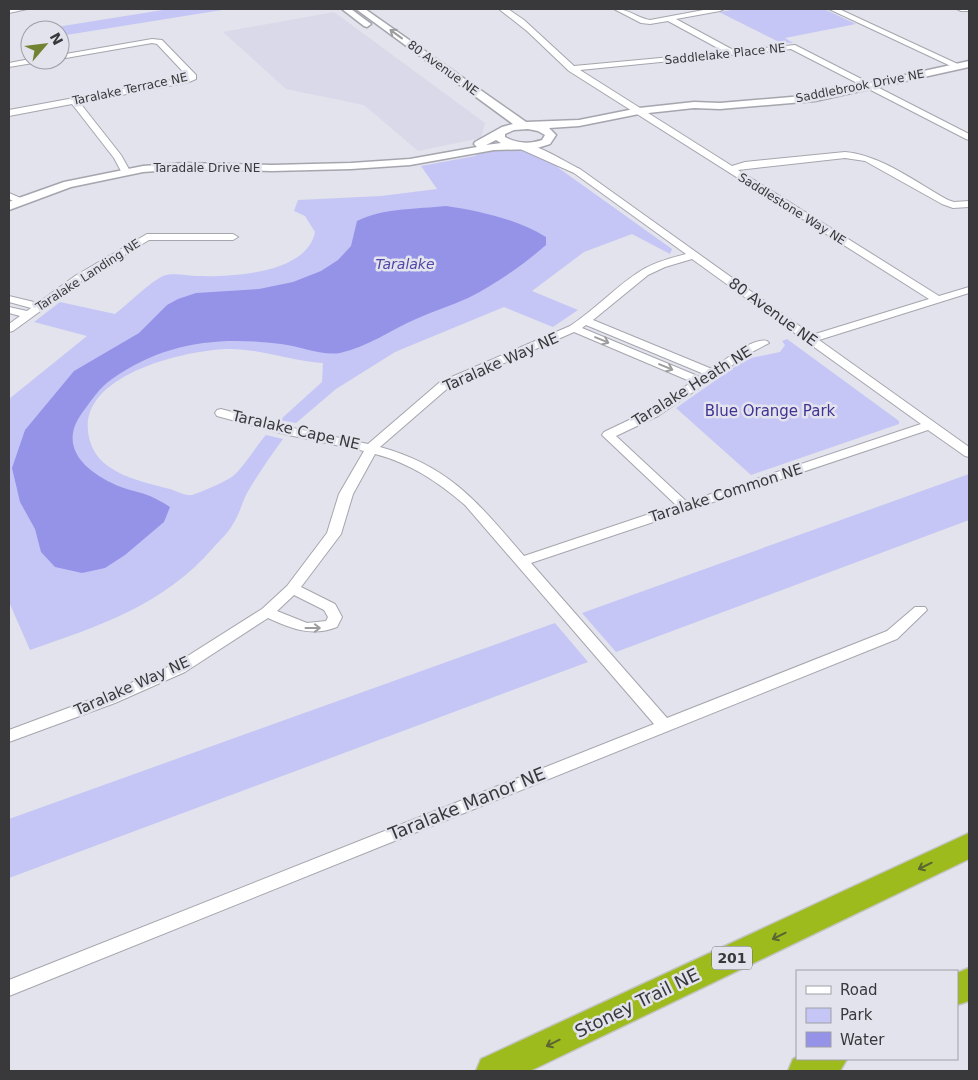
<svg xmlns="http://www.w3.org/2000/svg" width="978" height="1080" font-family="'DejaVu Sans',sans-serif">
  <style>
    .built { fill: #d9d9ea }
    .green { fill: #c5c6f5 }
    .water { fill: #9593e8 }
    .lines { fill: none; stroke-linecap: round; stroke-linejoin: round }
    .minor-casing { stroke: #a5a5ae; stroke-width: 2 }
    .tertiary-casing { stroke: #a5a5ae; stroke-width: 3 }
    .motorway-casing { stroke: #c4c4c4; stroke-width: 3 }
    .minor { fill: #fff; fill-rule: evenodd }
    .tertiary { fill: #fff; fill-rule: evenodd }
    .motorway { fill: #9ebb1e; fill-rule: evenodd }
    .oneway { stroke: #9c9c9e }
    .oneway2 { stroke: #5c6632 }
    .labels { text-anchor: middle; stroke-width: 5; stroke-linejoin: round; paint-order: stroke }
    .far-street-label { font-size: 12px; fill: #39393c; stroke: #e2e3ec }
    .far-water-label { font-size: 14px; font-style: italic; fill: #5145a9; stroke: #e2e3ec }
    .shield { fill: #e2e3ec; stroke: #6c6c71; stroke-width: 1 }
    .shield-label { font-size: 14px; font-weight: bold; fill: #39393c }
    .street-label { font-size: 15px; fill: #39393c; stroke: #e2e3ec }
    .park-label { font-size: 15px; fill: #413294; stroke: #e2e3ec }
    .near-street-label { font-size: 18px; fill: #39393c; stroke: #e2e3ec }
  </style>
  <rect width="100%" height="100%" fill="#e2e3ec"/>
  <polygon class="built" points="334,12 485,123 481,138 418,151 364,105 286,89 223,32"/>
  <g class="green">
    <polygon points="169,9 228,9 60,36 60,30 38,30"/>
    <polygon points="738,9 824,9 856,24 785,38 793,43 779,42 719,12"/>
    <path d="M519 149 533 151 546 159 672 249 670 254 632 234 584 252 532 291 578 310 553 327 504 307 395 352 336 389 296 423 280 420 322 382 323 363C290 361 259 348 226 349 180 351 67 378 91 444 101 474 143 482 170 489 176 491 186 496 192 495 199 493 227 481 233 476 244 467 256 446 266 435L283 439C270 457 258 474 247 493 242 503 239 515 233 524 228 533 220 540 213 548 164 605 99 626 30 650L9 602V399L87 336 34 322 60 302 115 314C128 304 150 282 163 276 171 272 189 276 198 276 231 277 307 274 315 232L305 216 294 211 298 200 381 196 437 189 421 166 475 156C487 147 504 150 519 149Z"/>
    <polygon points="787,339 899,421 899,424 751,475 676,408 746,359 780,352 785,345 782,341"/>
    <polygon points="969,474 969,520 616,652 582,613"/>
    <polygon points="555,623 588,662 9,878 9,819"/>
  </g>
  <path class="water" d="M446 206C480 211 516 219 546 237V245C523 265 496 284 468 298 451 306 433 311 416 319 391 330 367 347 340 353 321 356 300 346 281 344 219 336 164 342 112 379 100 387 91 401 82 413 56 449 89 474 121 487 131 491 141 492 150 496 157 499 164 503 170 507L164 522 125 555 105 568 82 573 55 567 41 552 35 529 20 502 12 468 25 430 74 371 139 333 167 305 178 299 196 293 259 289 293 282 321 271 338 260 351 246 357 221C383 208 417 209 446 206Z"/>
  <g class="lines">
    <g class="minor-casing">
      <g id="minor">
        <polygon points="9,9 27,9 9,13"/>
        <path d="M499 9H508L524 20 574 66 725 52 668 21 650 24 641 23 614 9C628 8 637 18 650 20L709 9H724L720 11 676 19 735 51 795 45 969 134V140L966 139 791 49 580 70 732 166 745 162 845 152C881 155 917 183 948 200L954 202 969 201V207L953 208 942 204 865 161 845 158 738 170 939 296 969 287V293L819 340 969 447V457L965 456 928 430 531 563 667 718 887 631 915 607H925L927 610 897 639 9 996V980L654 724 465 505C438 482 410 463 375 454L353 494 341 534 301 587 335 604 342 617 337 627C312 637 292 629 268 618L185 672 115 703 9 742V730L103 695 175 664 262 609 287 586 327 533 339 494 364 451 284 434 217 416 215 413 217 410 221 409 284 426 368 444 440 382 570 326C596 309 616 286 642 270 655 262 671 258 686 254L574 173 518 148V144C534 141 565 162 580 169L812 335 929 299 569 71 527 31ZM692 259 921 424 687 502 616 436 658 416 750 353 769 343 767 341C753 337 724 361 712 369L593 320 648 275 665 267ZM586 325 704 374 700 377 582 328ZM574 332 692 382 650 410 604 432 602 435 676 505 524 556C479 504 450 466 380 447L448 388ZM294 595 324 610 328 617 326 621 307 623 277 611Z"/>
        <polygon points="829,9 839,9 962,66 955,68"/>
        <polygon points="957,9 969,9 969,11 961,11"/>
        <polygon points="152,39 162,40 196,75 196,79 189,82 80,103 121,155 130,171 128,173 122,173 114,158 72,104 9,116 9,110 188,77 157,44 152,43 60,59 60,55"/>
        <polygon points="30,59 43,60 39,62 9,67 9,63"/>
        <polygon points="9,193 23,199 25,201 20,204 9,199"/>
        <polygon points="147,234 233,234 238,237 233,240 149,240 83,280 13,331 9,332 9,324 20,316 9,313 9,307 27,311 31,308 9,302 9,296 38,303 75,276"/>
      </g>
    </g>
    <g class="tertiary-casing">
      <g id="tertiary">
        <polygon points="342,9 351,9 371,24 367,27 364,26"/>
        <path d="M356 9H365L526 122 579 120 639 108 694 102 720 103 815 95 969 61V67L815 101 720 109 694 108 639 114 579 126 549 128 556 135 550 144 534 149 494 150 410 165 351 169 272 171 185 169 143 172 71 187 9 210V202L16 199 64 182 143 166 185 163 272 165 351 163 410 159 477 147 474 144 475 142 502 127 513 124ZM528 129 538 131 545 135 542 140C530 144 517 144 505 137V134L514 130ZM496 140 501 143 486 145Z"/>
      </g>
    </g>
    <g class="motorway-casing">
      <g id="motorway">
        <polygon points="969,833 969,859 530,1071 476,1071 481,1059"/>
        <polygon points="969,968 969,1001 957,1005 957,973"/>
        <polygon points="797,1057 797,1059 847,1059 840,1071 788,1071 793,1059"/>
      </g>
    </g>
    <use href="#minor" class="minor"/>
    <use href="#tertiary" class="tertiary"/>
    <use href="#motorway" class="motorway"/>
  </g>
  <defs><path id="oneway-shaft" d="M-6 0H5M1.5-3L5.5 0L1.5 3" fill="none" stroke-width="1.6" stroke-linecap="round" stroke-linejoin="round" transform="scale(1.25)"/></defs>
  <g class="oneway">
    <use href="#oneway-shaft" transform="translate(396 34) rotate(-144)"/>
    <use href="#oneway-shaft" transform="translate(602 340) rotate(23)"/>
    <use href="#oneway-shaft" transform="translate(666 367) rotate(23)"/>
    <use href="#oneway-shaft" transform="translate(313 628)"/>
  </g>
  <g class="oneway2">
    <use href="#oneway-shaft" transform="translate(925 866) rotate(154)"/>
    <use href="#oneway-shaft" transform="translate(779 936) rotate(154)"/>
    <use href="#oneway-shaft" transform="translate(553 1043) rotate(154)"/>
  </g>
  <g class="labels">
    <g class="far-street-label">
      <text transform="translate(725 54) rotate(-6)" y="4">Saddlelake Place NE</text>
      <text transform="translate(443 68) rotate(36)" y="4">80 Avenue NE</text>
      <text transform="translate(860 86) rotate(-11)" y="4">Saddlebrook Drive NE</text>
      <text transform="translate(130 89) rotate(-12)" y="4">Taralake Terrace NE</text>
      <text x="207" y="172">Taradale Drive NE</text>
      <text transform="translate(792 209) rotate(32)" y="4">Saddlestone Way NE</text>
      <text transform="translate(88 275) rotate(-33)" y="4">Taralake Landing NE</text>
    </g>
    <g class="far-water-label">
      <text x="405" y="269">Taralake</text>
    </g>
    <rect class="shield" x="712" y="946.5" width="40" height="23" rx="4"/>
    <g class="shield-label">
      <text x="732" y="963">201</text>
    </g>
    <g class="street-label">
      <text transform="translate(773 312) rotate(36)" y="5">80 Avenue NE</text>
      <text transform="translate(501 362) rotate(-24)" y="5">Taralake Way NE</text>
      <text transform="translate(692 386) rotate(-32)" y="5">Taralake Heath NE</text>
      <text transform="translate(296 430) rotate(13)" y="5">Taralake Cape NE</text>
      <text transform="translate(726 493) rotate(-18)" y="5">Taralake Common NE</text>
      <text transform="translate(132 686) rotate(-24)" y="5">Taralake Way NE</text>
    </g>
    <g class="park-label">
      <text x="770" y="416">Blue Orange Park</text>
    </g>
    <g class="near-street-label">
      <text transform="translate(467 804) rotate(-22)" y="6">Taralake Manor NE</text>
      <text transform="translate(637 1003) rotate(-26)" y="6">Stoney Trail NE</text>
    </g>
  </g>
  <rect width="978" height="1080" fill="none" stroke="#39393c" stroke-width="20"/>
  <rect x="796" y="970" width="162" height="90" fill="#e2e3ec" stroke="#9e9fa6"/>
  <rect x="806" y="986" width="25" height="8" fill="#ffffff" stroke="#9e9fa6"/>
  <text x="840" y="995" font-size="15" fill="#39393c">Road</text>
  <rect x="806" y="1008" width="25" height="15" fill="#c5c6f5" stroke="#9e9fa6"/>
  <text x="840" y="1020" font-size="15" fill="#39393c">Park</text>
  <rect x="806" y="1032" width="25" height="15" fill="#9593e8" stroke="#9e9fa6"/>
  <text x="840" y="1045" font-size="15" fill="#39393c">Water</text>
  <g transform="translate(45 45) rotate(62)"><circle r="24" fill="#e2e3ec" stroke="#9e9fa6"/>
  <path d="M0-4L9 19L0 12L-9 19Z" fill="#718333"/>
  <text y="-8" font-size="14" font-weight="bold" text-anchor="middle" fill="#39393c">N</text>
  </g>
</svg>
